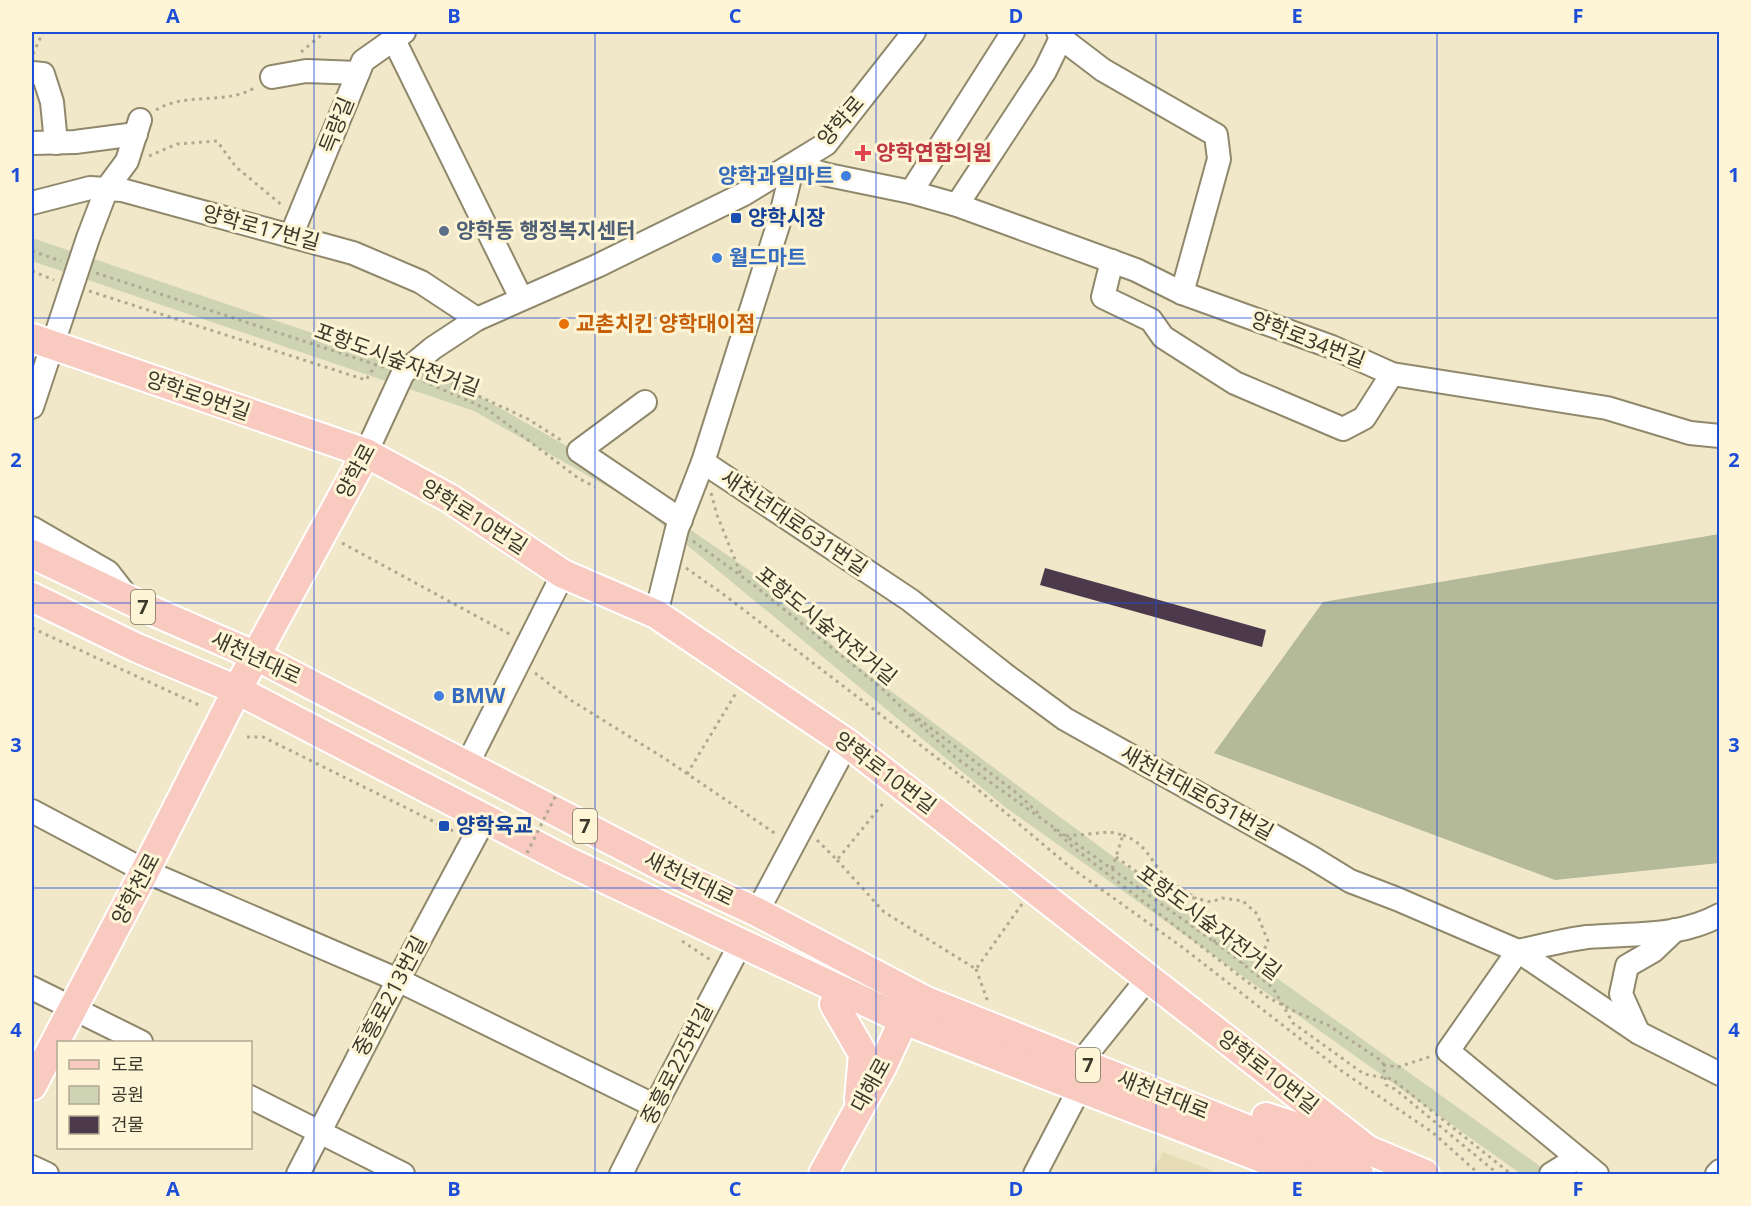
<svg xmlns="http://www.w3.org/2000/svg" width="1751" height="1206" font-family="'Open Sans','Noto Sans KR',sans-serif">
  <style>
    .built { fill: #e6dcb6 }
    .green { fill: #ced3b4 }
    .forest { fill: #b4b999 }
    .building { fill: #4d394c }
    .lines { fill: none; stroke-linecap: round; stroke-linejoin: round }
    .minor-casing { stroke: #90886b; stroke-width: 26 }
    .major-casing { stroke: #fff; stroke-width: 32 }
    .path { stroke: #b0a991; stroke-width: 3; stroke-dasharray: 3 4.5; stroke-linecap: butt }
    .minor { stroke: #fff; stroke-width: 22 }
    .major { stroke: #f9cabf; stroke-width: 28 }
    .path-bridge { stroke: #b0a991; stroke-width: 3; stroke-dasharray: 3 4.5; stroke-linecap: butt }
    .grid { fill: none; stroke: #1d4ed8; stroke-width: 1.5; stroke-opacity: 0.55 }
    .health-dot { fill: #e0444e; stroke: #fef5d6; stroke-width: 2 }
    .shop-dot { fill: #3f7fe0; stroke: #fef5d6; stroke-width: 2 }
    .transit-dot { fill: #1a4fb4; stroke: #fef5d6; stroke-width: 2 }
    .service-dot { fill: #5c6f8a; stroke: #fef5d6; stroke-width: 2 }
    .food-dot { fill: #e8710a; stroke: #fef5d6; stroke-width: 2 }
    .labels { text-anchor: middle; stroke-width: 6; stroke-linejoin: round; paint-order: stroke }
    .shield { fill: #fef5d6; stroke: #76715f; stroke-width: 1.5 }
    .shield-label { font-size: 20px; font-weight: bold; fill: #3b382c }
    .street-label { font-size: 21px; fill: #3b382c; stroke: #fef5d6 }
    .health-label { font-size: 21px; font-weight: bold; fill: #be3a42; stroke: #fef5d6; text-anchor: start }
    .shop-label { font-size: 21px; font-weight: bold; fill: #366cbe; stroke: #fef5d6; text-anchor: start }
    .transit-label { font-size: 21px; font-weight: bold; fill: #164399; stroke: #fef5d6; text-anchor: start }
    .service-label { font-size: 21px; font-weight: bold; fill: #4e5e75; stroke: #fef5d6; text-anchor: start }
    .food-label { font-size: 21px; font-weight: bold; fill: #c56008; stroke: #fef5d6; text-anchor: start }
    .neatline { fill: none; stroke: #1d4ed8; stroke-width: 2 }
    .grid-label { font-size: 20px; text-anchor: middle; font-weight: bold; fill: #1d4ed8 }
  </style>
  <rect width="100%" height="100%" fill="#f1e8c9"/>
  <polygon class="built" points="1163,1152 1221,1174 1151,1174"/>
  <polygon class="green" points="32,238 451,380 584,456 766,582 844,656 1260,966 1551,1174 1521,1174 1005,807 636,503 474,411 32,261"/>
  <polygon class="forest" points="1719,534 1719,863 1555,880 1214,753 1323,602"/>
  <polygon class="building" points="1045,568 1266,630 1262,647 1040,585"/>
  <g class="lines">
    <g class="minor-casing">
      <g id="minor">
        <polyline points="1058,32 1061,38 1103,70 1216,135 1219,159 1182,293"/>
        <polyline points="394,40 521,298"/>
        <polyline points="32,73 43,74 52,102 56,143"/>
        <polyline points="272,77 306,71 358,73"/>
        <polyline points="32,143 75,142 136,134"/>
        <polyline points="793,165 828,175 911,192 957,205 1136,270 1182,293 1332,347 1392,374 1607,408 1690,433 1720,436"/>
        <polyline points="911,192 1013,32"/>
        <polyline points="32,203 90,188 122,190 353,253 421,282 477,319"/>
        <polyline points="957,205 1045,71 1061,38"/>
        <polyline points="291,236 363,61 404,32"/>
        <polyline points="1112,261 1103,297 1151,320 1163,337 1235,383 1343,429 1364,418 1392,374"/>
        <polyline points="645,402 579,451 681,520"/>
        <polyline points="32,407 88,238 107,188 127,161 140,120"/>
        <polyline points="366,453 403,373 433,348 477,319 597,266 744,194 826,144 914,32"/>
        <polyline points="703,462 910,600 1004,674 1065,719 1311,857 1350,881 1397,899 1518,951 1639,1033 1720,1074"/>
        <polyline points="32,528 108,572 129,599"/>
        <polyline points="656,614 677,529 703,462 780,219 793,165"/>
        <polyline points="467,765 563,574"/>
        <polyline points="32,811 145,871 398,980 655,1106"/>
        <polyline points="757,912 847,743"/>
        <polyline points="32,988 141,1042"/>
        <polyline points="1638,1032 1621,994 1627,966 1653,951 1675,930"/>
        <polyline points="1088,1053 1148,978"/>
        <polyline points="250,1097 403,1174"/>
        <polyline points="32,1167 47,1174"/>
        <polyline points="298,1174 398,980 485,818"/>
        <polyline points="621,1174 655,1106 735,954"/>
        <polyline points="1035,1174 1073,1101"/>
        <polyline points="1551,1174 1577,1158"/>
        <path d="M1597 1174 1448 1051 1518 951C1541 946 1564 940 1587 937 1632 933 1678 938 1720 915"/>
        <polyline points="1717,1174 1720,1171"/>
      </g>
    </g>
    <g class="major-casing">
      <g id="major">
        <polyline points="32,338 366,453 449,498 563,574 656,614 847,743 1368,1150"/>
        <polyline points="32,554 148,609 256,656 684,878 757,912 924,1000 1359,1174"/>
        <polyline points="32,597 137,648 237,690 567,861 904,1020 1303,1174"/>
        <polyline points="834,1004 863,1054 859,1099"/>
        <polyline points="32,1086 145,871 237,690 366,453"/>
        <polyline points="1266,1117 1368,1150 1425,1174"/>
        <polyline points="823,1174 883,1065 912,1002"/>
      </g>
    </g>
    <g class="path">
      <polyline points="301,52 325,32"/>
      <polyline points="33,54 43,32"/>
      <path d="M156 110C187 91 225 106 256 87"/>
      <polyline points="149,156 177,144 217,141 236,167 283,206"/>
      <polyline points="32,251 61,261"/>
      <polyline points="32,271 54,280"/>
      <polyline points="96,273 386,368"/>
      <polyline points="89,291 366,380 376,364"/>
      <polyline points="431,374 528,419 564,442"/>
      <polyline points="423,381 487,409 578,478 595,487"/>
      <polyline points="711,493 717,515 742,577"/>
      <polyline points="693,541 755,586 878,685 955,757 1227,951 1273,988 1293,1023 1364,1074 1392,1079 1511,1174"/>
      <polyline points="342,543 513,636"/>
      <polyline points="686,568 723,594 975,787 1070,867 1182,947 1343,1072 1432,1132 1479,1174"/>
      <polyline points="32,628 199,705"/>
      <polyline points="535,673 569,699 664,758 776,834"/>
      <polyline points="912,714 1018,794 1039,814"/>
      <polyline points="247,737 263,737 457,833"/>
      <polyline points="687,774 736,693"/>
      <polyline points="1054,829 1074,848 1267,997 1298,1013 1328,1025 1383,1062 1386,1085 1395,1089 1498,1174"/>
      <path d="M1123 835C1148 844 1150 862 1167 878 1175 886 1186 891 1195 898"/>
      <polyline points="1066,836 1110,832 1123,835 1112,869"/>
      <polyline points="817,840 837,860 885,801"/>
      <polyline points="1116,857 1174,899 1194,898"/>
      <polyline points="837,860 884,912 976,969 1022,904"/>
      <path d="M1206 936 1195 898 1211 902 1222 898 1243 901 1257 914 1268 941C1264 953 1255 962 1242 958"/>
      <polyline points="682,941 712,961"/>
      <polyline points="1213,941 1236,942 1241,952 1243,964"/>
      <polyline points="976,969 988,1002"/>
      <polyline points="1383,1065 1398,1067 1432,1056"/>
    </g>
    <use href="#minor" class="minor"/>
    <use href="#major" class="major"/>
    <polyline class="path-bridge" points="527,853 557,793"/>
  </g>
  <path class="grid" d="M314 32V1174M595 32V1174M876 32V1174M1156 32V1174M1437 32V1174M32 318H1720M32 603H1720M32 888H1720"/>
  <path class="health-dot" d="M860 144h6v6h6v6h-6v6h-6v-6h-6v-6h6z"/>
  <g class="shop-dot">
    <circle cx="846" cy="176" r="6"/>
    <circle cx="717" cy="258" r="6"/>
    <circle cx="439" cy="696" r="6"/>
  </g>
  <g class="transit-dot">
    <rect x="730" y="212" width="12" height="12" rx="3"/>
    <rect x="438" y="820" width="12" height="12" rx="3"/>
  </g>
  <circle class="service-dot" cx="444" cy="231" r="6"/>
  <circle class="food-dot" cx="564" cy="324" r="6"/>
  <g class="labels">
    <g class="shield">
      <rect x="131" y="590" width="24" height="34" rx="4.5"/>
      <rect x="573" y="809" width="24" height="34" rx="4.5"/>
      <rect x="1076" y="1048" width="24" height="34" rx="4.5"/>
    </g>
    <g class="shield-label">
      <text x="143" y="614">7</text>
      <text x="585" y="833">7</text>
      <text x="1088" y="1072">7</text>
    </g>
    <g class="street-label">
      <text transform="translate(841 121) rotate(-49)" y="7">양학로</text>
      <text transform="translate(337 125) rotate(-68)" y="7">득량길</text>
      <text transform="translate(261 228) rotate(15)" y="7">양학로17번길</text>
      <text transform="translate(1308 340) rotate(21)" y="7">양학로34번길</text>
      <text transform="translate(397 360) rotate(20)" y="7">포항도시숲자전거길</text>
      <text transform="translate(198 396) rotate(19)" y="7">양학로9번길</text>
      <text transform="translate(356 471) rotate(-62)" y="7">양학로</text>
      <text transform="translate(474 517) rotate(32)" y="7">양학로10번길</text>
      <text transform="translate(794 523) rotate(34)" y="7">새천년대로631번길</text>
      <text transform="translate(826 626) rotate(39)" y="7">포항도시숲자전거길</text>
      <text transform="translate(256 658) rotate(25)" y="7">새천년대로</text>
      <text transform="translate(885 773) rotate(37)" y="7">양학로10번길</text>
      <text transform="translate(1197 793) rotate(29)" y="7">새천년대로631번길</text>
      <text transform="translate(689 879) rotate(26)" y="7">새천년대로</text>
      <text transform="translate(136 889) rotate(-62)" y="7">양학천로</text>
      <text transform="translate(1209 923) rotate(37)" y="7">포항도시숲자전거길</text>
      <text transform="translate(390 996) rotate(-62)" y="7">중흥로213번길</text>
      <text transform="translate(677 1064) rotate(-63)" y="7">중흥로225번길</text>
      <text transform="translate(1268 1072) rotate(38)" y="7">양학로10번길</text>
      <text transform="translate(871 1085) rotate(-61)" y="7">대해로</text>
      <text transform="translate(1163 1095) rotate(22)" y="7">새천년대로</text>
    </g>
    <g class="health-label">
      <text x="876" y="160">양학연합의원</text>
    </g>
    <g class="shop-label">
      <text x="834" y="183" text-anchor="end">양학과일마트</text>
      <text x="729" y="265">월드마트</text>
      <text x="451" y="703">BMW</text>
    </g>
    <g class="transit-label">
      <text x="748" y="225">양학시장</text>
      <text x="456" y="833">양학육교</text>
    </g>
    <g class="service-label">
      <text x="456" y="238">양학동 행정복지센터</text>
    </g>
    <g class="food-label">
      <text x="576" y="331">교촌치킨 양학대이점</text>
    </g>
  </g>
  <rect width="1751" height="1206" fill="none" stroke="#fef5d6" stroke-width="66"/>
  <rect x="57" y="1041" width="195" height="108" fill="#fef5d6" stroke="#b0a992" stroke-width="1.5"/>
  <rect x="69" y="1060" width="30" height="9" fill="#f9cabf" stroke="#b0a992" stroke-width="1.5"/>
  <text x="111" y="1071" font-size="18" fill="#3b382c">도로</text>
  <rect x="69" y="1086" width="30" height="18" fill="#ced3b4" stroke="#b0a992" stroke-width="1.5"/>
  <text x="111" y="1101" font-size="18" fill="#3b382c">공원</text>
  <rect x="69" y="1116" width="30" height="18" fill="#4d394c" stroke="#b0a992" stroke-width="1.5"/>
  <text x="111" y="1131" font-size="18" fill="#3b382c">건물</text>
  <rect x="33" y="33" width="1685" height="1140" class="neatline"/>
  <g class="grid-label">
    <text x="173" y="23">A</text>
    <text x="454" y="23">B</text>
    <text x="735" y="23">C</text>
    <text x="1016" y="23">D</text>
    <text x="1297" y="23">E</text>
    <text x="1578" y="23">F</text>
    <text x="16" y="182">1</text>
    <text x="1734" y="182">1</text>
    <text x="16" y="467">2</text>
    <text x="1734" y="467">2</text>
    <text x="16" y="752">3</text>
    <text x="1734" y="752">3</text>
    <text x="16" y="1037">4</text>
    <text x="1734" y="1037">4</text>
    <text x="173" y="1196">A</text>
    <text x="454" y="1196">B</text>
    <text x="735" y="1196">C</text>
    <text x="1016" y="1196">D</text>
    <text x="1297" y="1196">E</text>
    <text x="1578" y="1196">F</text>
  </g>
</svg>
